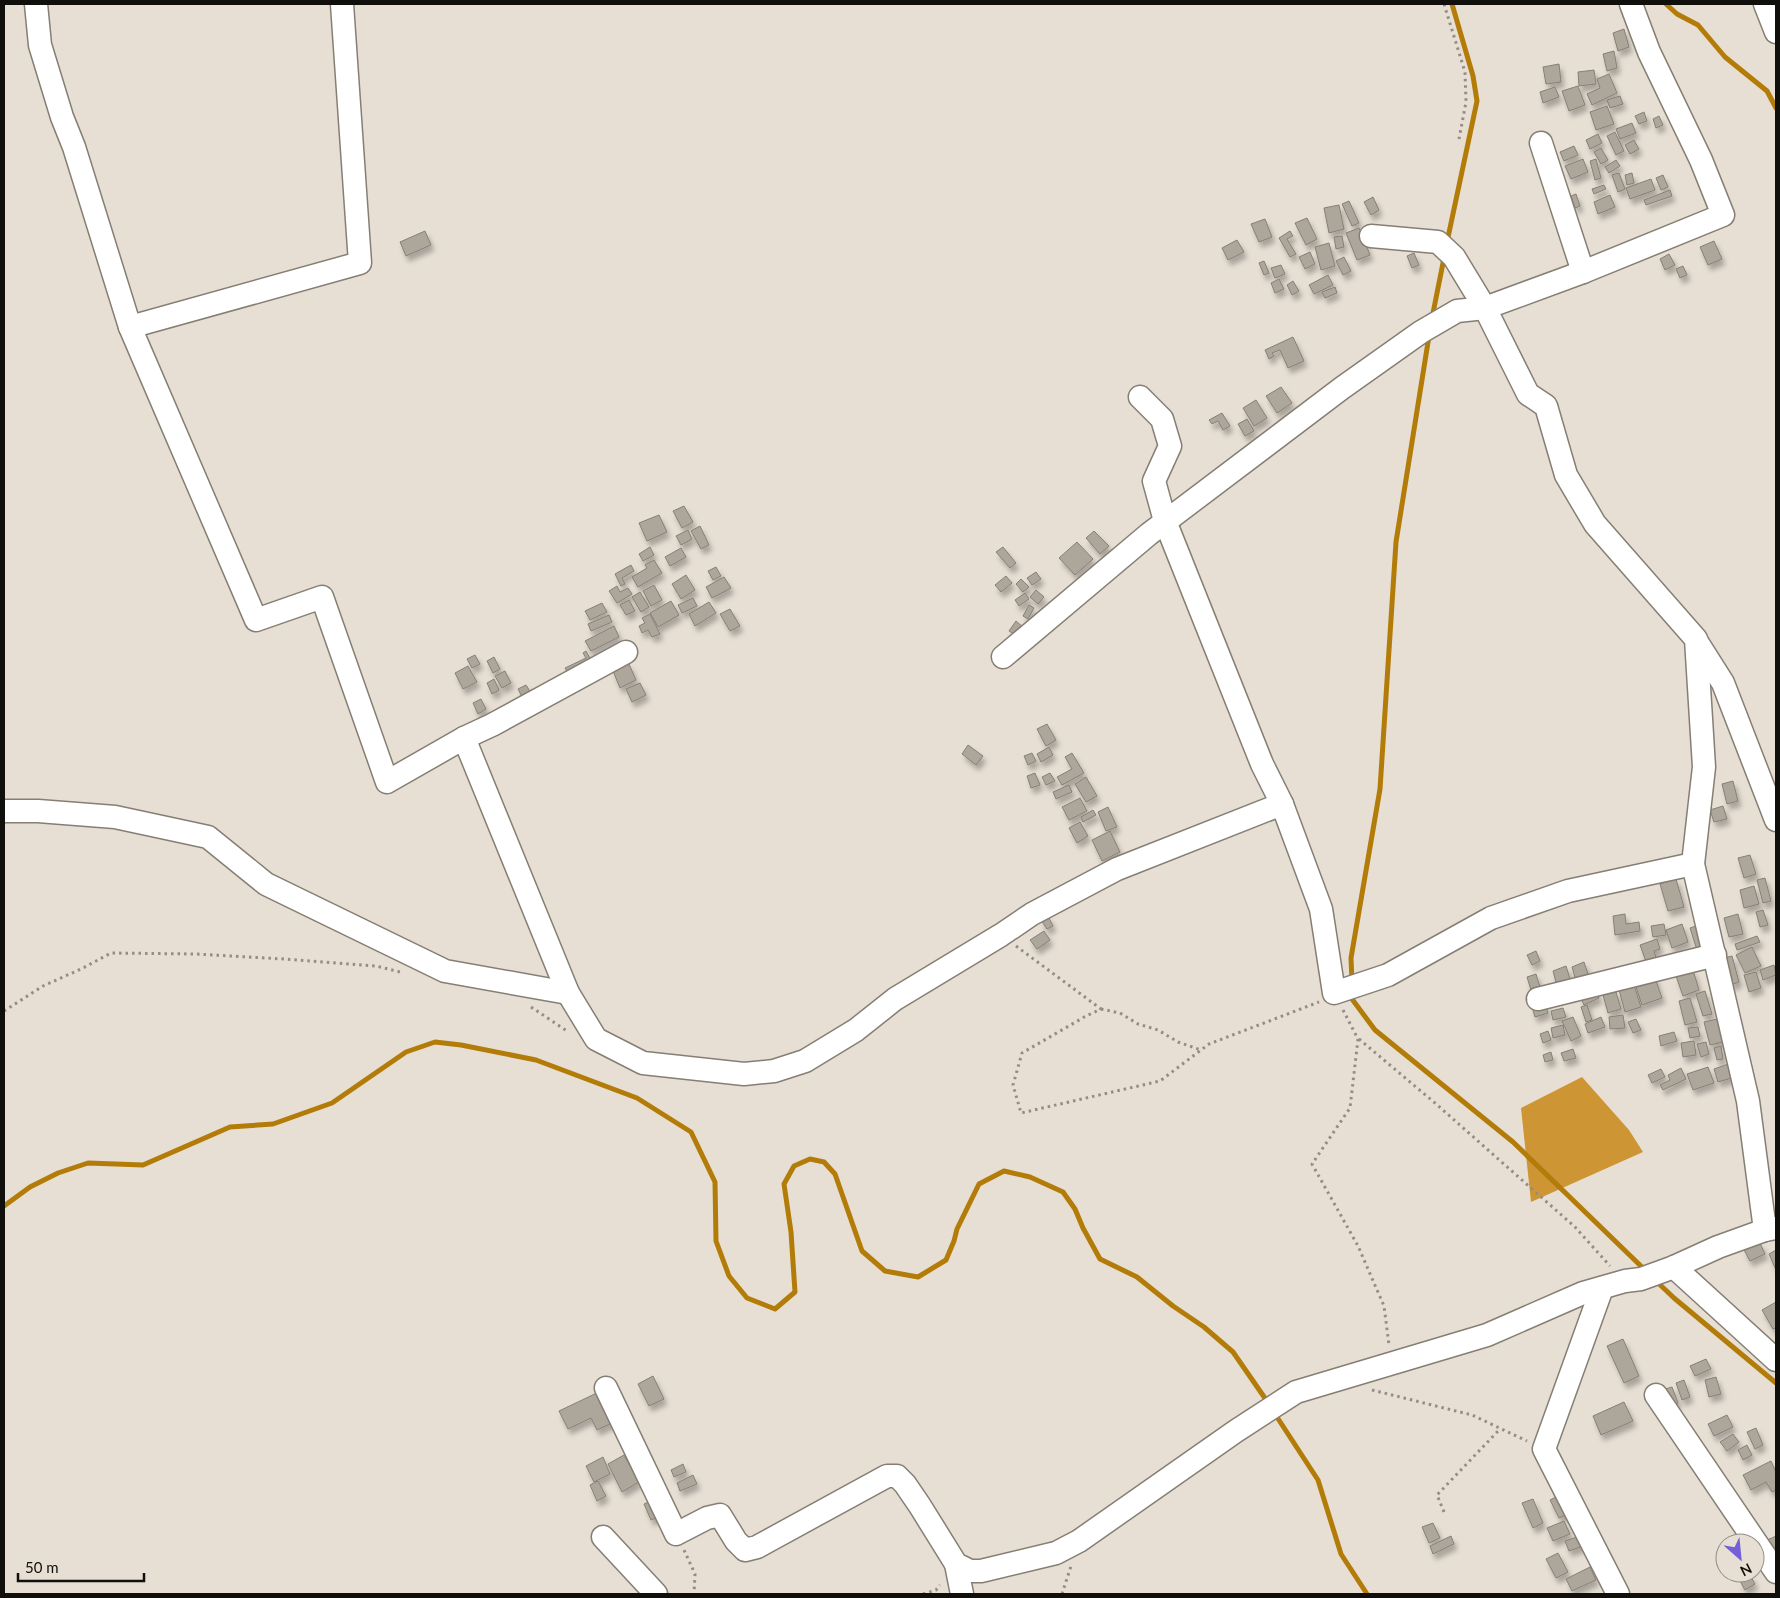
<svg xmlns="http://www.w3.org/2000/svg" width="1780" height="1598" font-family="Lato,sans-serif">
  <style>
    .forest { fill: #cd9533 }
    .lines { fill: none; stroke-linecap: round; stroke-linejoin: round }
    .stream { stroke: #b37c08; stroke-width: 5 }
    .building { fill: #ada69b; stroke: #867f75; filter: url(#shadow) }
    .minor-casing { stroke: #857e73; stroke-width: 25 }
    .path { stroke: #938d85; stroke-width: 3; stroke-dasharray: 2.5 4; stroke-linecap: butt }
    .minor { stroke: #fff; stroke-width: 22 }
  </style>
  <defs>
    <filter id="shadow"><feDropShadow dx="3" dy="5.5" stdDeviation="2.5" flood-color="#0004"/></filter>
  </defs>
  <rect width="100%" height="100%" fill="#e7dfd4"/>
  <polygon class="forest" points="1582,1077 1629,1130 1643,1152 1531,1202 1521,1108"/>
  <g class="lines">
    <g class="stream">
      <polyline points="1666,4 1677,14 1698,25 1725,57 1767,91 1776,108"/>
      <polyline points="1447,242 1477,101 1473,76 1452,4"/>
      <polyline points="1432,318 1444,258"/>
      <polyline points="1352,982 1351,958 1380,789 1396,542 1429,336"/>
      <polyline points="1352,993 1352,999 1375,1030 1513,1142 1645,1270"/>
      <polyline points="4,1206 30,1187 58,1173 88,1163 143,1165 230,1127 273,1124 332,1103 406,1052 435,1042 461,1045 536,1060 637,1098 691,1132 715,1182 716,1241 729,1276 747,1298 775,1309 795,1292 791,1232 784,1184 794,1166 810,1159 824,1162 835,1174 862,1251 885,1271 918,1277 946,1260 954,1241 957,1229 979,1184 1004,1171 1030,1177 1063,1192 1075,1209 1083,1228 1100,1259 1137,1277 1173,1306 1204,1327 1233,1352 1269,1404"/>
      <polyline points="1655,1280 1674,1298 1776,1383"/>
      <polyline points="1275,1414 1318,1480 1341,1554 1367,1594"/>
    </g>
  </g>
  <g class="building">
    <polygon points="1624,29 1629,47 1618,51 1613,33"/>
    <polygon points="1614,51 1617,68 1607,71 1603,54"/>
    <polygon points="1559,64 1561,82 1546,84 1543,67"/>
    <polygon points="1594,70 1596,84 1579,86 1578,72"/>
    <polygon points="1609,74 1617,93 1592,105 1587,94 1600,88 1597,79"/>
    <polygon points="1578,86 1585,105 1569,111 1562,91"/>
    <polygon points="1555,87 1559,97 1543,103 1540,92"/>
    <polygon points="1620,96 1623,104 1610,108 1607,100"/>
    <polygon points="1607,106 1614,124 1596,130 1590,112"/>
    <polygon points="1644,112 1647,121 1639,124 1635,116"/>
    <polygon points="1659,116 1663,125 1656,128 1653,119"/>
    <polygon points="1632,123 1636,133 1620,139 1616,129"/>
    <polygon points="1615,132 1624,151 1616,155 1607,136"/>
    <polygon points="1598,134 1602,143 1590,149 1586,140"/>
    <polygon points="1634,140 1639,149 1630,154 1625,145"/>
    <polygon points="1574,146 1578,155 1564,161 1560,152"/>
    <polygon points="1601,148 1608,160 1601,164 1594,152"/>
    <polygon points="1583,159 1588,172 1571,179 1565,166"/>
    <polygon points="1596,159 1601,178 1595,180 1590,161"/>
    <polygon points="1616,160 1620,166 1609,173 1605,167"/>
    <polygon points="1619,173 1625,189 1618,192 1612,175"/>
    <polygon points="1632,173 1634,183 1627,185 1625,175"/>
    <polygon points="1663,175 1668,187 1661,190 1656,178"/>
    <polygon points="1651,179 1655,190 1630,199 1626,188"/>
    <polygon points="1604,185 1606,189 1594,194 1592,189"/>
    <polygon points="1670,190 1672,196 1646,205 1644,200"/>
    <polygon points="1576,194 1580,206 1575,208 1571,196"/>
    <polygon points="1610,195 1615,207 1598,214 1594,202"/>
    <polygon points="1373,197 1379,210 1371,215 1364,202"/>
    <polygon points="1349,201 1359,223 1352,226 1342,204"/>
    <polygon points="1339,205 1344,229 1329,233 1324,208"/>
    <polygon points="1307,218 1317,239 1306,245 1295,223"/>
    <polygon points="1265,219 1272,237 1259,242 1251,224"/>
    <polygon points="1359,228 1370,255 1357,260 1346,233"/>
    <polygon points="425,231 431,245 406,256 400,242"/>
    <polygon points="1290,231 1293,236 1287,239 1296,254 1290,257 1279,238"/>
    <polygon points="1342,236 1344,247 1336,249 1334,237"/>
    <polygon points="1237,240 1244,252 1228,260 1222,248"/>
    <polygon points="1714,241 1722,259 1708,265 1700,247"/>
    <polygon points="1329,243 1335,266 1321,270 1315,247"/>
    <polygon points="1310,252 1315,264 1305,269 1299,257"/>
    <polygon points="1414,253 1419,265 1412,268 1407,256"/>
    <polygon points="1669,254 1675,265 1665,270 1660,259"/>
    <polygon points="1344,257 1351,271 1343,275 1336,261"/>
    <polygon points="1264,261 1269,273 1264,275 1259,263"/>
    <polygon points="1281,265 1285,274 1275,278 1271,268"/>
    <polygon points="1683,266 1687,275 1680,278 1676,269"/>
    <polygon points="1328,275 1333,285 1314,294 1309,285"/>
    <polygon points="1279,279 1284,289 1275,293 1271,283"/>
    <polygon points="1293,281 1299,291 1292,295 1287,285"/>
    <polygon points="1335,287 1337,293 1325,298 1322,292"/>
    <polygon points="1293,337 1304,361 1288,368 1280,350 1272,353 1274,356 1269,359 1265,350"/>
    <polygon points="1281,387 1292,403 1277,413 1266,396"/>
    <polygon points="1256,400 1267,418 1254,426 1243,408"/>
    <polygon points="1222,413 1230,426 1223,430 1218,421 1212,424 1209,420"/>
    <polygon points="1247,419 1254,431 1245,436 1238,424"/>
    <polygon points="684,506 693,522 682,528 673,511"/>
    <polygon points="659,515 667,532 647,541 639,523"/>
    <polygon points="700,526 709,545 701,549 691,531"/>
    <polygon points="688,530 692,539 681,545 676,536"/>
    <polygon points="1094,531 1109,546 1100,554 1086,538"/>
    <polygon points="1077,542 1093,559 1075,575 1059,558"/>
    <polygon points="650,547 654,555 643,561 639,554"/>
    <polygon points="1003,547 1016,563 1010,568 996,552"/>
    <polygon points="681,548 686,557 670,566 665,557"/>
    <polygon points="654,560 662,573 638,587 632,577 647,568 645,565"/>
    <polygon points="631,565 634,571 622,578 625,584 621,586 615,574"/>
    <polygon points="716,567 721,576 713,580 708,571"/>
    <polygon points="1036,572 1041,579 1032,585 1027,578"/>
    <polygon points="686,575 695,590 681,599 672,584"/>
    <polygon points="1006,576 1012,583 1001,592 995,585"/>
    <polygon points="724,577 731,588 712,598 706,587"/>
    <polygon points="1021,579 1029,587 1023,592 1016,584"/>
    <polygon points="654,585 662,600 651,606 643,591"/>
    <polygon points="617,586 620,592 628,588 632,594 617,603 609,591"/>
    <polygon points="1036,590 1044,597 1038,604 1030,597"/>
    <polygon points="640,592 649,607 641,612 632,597"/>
    <polygon points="1025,593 1029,599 1019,606 1015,600"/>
    <polygon points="693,598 697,606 682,613 678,605"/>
    <polygon points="629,600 635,611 626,615 620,605"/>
    <polygon points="671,601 679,615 658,627 650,613"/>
    <polygon points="709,602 716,613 695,626 689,614"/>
    <polygon points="602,603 607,612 590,620 585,611"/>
    <polygon points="1029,605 1034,608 1028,619 1023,616"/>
    <polygon points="730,609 740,626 730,631 720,614"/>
    <polygon points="650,614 660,634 652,637 648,630 642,633 639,626 645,623 642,618"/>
    <polygon points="609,615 612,622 591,631 588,624"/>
    <polygon points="1016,621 1024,628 1018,637 1009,631"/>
    <polygon points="614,626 619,637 591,651 585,641"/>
    <polygon points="586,651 592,662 569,675 565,668 586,658 583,653"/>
    <polygon points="475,655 480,664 472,668 467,659"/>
    <polygon points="494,657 500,669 493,673 487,661"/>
    <polygon points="629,664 636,680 620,688 613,671"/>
    <polygon points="468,666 477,682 463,689 455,673"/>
    <polygon points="505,671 511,683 502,688 495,676"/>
    <polygon points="494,679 499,690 492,694 487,683"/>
    <polygon points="640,683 646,695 632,702 626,689"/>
    <polygon points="526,685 531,693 522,697 518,689"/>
    <polygon points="481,699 486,709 478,714 473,703"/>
    <polygon points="1047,724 1056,740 1046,746 1037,729"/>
    <polygon points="968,745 983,756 976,765 962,754"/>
    <polygon points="1049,747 1053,755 1041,762 1037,754"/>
    <polygon points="1032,753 1036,761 1028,765 1024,756"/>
    <polygon points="1072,753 1084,773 1062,785 1057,777 1072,769 1065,757"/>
    <polygon points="1035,773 1040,785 1031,788 1027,776"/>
    <polygon points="1050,773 1055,781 1046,785 1042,777"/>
    <polygon points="1086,777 1097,796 1086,802 1075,784"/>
    <polygon points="1733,781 1738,801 1727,804 1722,784"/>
    <polygon points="1069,785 1072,792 1056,799 1053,792"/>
    <polygon points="1080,798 1087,811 1069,820 1062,807"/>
    <polygon points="1723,806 1727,819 1714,822 1710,810"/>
    <polygon points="1108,807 1117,827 1106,831 1098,812"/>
    <polygon points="1093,810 1096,815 1083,822 1081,817"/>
    <polygon points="1080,822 1088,836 1077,843 1069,828"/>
    <polygon points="1110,831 1120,852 1102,861 1092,840"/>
    <polygon points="1750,855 1756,874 1744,878 1738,858"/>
    <polygon points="1765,878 1771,901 1763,903 1757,880"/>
    <polygon points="1676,879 1684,907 1668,911 1660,884"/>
    <polygon points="1754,886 1759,904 1744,908 1740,890"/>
    <polygon points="1763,910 1768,925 1760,927 1756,912"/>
    <polygon points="1625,914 1626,924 1639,922 1640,931 1615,935 1613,916"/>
    <polygon points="1738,914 1743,934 1729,937 1724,918"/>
    <polygon points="1048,916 1053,926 1047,929 1041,920"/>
    <polygon points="1664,924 1666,935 1653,937 1651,926"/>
    <polygon points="1682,924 1688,942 1672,948 1666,930"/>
    <polygon points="1699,925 1707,947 1697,950 1690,928"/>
    <polygon points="1044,931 1050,940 1037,949 1030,940"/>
    <polygon points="1757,936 1760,942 1737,950 1735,944"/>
    <polygon points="1657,939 1660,949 1654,951 1658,964 1648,967 1640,945"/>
    <polygon points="1752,947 1761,966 1745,973 1736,955"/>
    <polygon points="1536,951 1540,961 1532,965 1527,955"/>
    <polygon points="1732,956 1739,982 1731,985 1724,958"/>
    <polygon points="1584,962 1589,977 1576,981 1572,967"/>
    <polygon points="1774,965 1776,975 1763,980 1760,970"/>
    <polygon points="1566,966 1571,982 1557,986 1553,971"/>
    <polygon points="1693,970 1699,990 1683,996 1676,976"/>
    <polygon points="1756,972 1761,988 1749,992 1744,975"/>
    <polygon points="1536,974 1540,987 1531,990 1527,977"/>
    <polygon points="1654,975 1662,998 1642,1005 1636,987 1648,984 1646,977"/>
    <polygon points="1634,985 1641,1007 1625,1012 1619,990"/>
    <polygon points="1596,990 1599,998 1584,1005 1580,996"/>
    <polygon points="1705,991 1712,1014 1703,1016 1696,994"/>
    <polygon points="1616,992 1621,1009 1608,1013 1603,995"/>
    <polygon points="1690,998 1697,1022 1685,1025 1679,1001"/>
    <polygon points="1545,1003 1548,1013 1535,1017 1532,1007"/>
    <polygon points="1587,1005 1592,1020 1586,1022 1581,1007"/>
    <polygon points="1563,1008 1566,1017 1553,1020 1551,1011"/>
    <polygon points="1623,1015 1625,1028 1610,1029 1609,1017"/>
    <polygon points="1573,1017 1581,1036 1571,1041 1562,1021"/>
    <polygon points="1601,1017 1605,1027 1588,1033 1585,1024"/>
    <polygon points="1636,1019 1641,1030 1633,1033 1628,1022"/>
    <polygon points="1717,1019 1723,1042 1710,1045 1704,1022"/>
    <polygon points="1563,1025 1565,1035 1553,1038 1551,1028"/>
    <polygon points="1698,1027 1700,1036 1690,1038 1688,1028"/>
    <polygon points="1548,1031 1551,1040 1543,1043 1540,1034"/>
    <polygon points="1674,1032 1677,1041 1661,1046 1659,1036"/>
    <polygon points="1694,1041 1696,1055 1683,1057 1681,1043"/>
    <polygon points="1706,1042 1709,1054 1701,1057 1697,1044"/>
    <polygon points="1721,1046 1723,1059 1717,1060 1714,1048"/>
    <polygon points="1573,1049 1576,1058 1564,1061 1561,1053"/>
    <polygon points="1551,1052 1553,1060 1545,1062 1543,1055"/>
    <polygon points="1731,1063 1735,1077 1718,1082 1714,1069"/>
    <polygon points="1708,1067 1714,1083 1693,1090 1687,1074"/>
    <polygon points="1681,1068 1686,1079 1663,1090 1660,1085 1670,1080 1668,1075"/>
    <polygon points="1661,1069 1665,1077 1652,1083 1648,1075"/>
    <polygon points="1760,1243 1765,1254 1750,1261 1744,1250"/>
    <polygon points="1776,1250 1776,1270 1769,1254"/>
    <polygon points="1776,1302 1776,1328 1773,1329 1762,1310"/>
    <polygon points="1623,1339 1639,1376 1624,1383 1607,1346"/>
    <polygon points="1706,1359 1711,1369 1695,1376 1690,1366"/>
    <polygon points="653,1376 664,1399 649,1406 638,1384"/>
    <polygon points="1716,1377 1721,1394 1709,1397 1705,1380"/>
    <polygon points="1684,1380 1690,1397 1682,1400 1676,1383"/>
    <polygon points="1672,1387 1678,1403 1668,1407 1662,1390"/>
    <polygon points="601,1391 616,1421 597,1430 591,1418 568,1429 559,1411"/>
    <polygon points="1624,1402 1633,1421 1601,1435 1593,1416"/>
    <polygon points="1727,1415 1733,1427 1714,1436 1708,1424"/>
    <polygon points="1756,1428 1763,1445 1755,1449 1747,1432"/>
    <polygon points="1733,1434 1739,1442 1727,1451 1720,1442"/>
    <polygon points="1747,1445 1752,1455 1743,1460 1738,1450"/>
    <polygon points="624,1455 639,1482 622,1492 608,1464"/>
    <polygon points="603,1457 610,1474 594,1482 586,1466"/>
    <polygon points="1771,1461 1776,1472 1776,1490 1772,1492 1766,1482 1751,1490 1743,1475"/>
    <polygon points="683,1464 686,1472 674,1477 671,1470"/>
    <polygon points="693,1475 697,1484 680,1491 677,1483"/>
    <polygon points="598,1481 606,1496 597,1501 590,1485"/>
    <polygon points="1560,1495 1570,1513 1559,1518 1550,1500"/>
    <polygon points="655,1499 663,1515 651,1520 644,1504"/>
    <polygon points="1533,1499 1543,1523 1533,1528 1522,1503"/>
    <polygon points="1564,1521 1570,1534 1553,1541 1547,1528"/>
    <polygon points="1433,1523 1440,1538 1429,1543 1422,1527"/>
    <polygon points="1583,1535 1586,1545 1569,1551 1565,1541"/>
    <polygon points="1451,1536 1454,1544 1433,1554 1430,1546"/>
    <polygon points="1776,1536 1776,1559 1763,1542"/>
    <polygon points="1558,1553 1568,1572 1556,1578 1546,1559"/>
    <polygon points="1590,1567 1596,1580 1572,1591 1566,1579"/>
    <polygon points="1750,1575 1755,1584 1745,1590 1740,1581"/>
  </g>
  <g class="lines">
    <g class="minor-casing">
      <g id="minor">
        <polyline points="36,4 40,45 62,117 74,147 130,327"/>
        <polyline points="342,4 360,263 130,327 256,620 322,597 387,782 464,738 568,993 596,1039 643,1063 744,1074 774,1071 805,1061 856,1030 895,999 1001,935 1032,914 1117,869 1282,804"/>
        <polyline points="1631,4 1649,52 1701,160 1723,215 1583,272 1485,308 1528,394 1546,406 1566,475 1595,524 1696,639 1704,767 1693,864 1748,1101 1765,1230"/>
        <polyline points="1765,4 1776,32"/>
        <polyline points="1541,143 1583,272"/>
        <polyline points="1140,397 1162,419 1170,446 1154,481 1165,521 1262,764 1282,804 1321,909 1334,993 1388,975 1491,918 1568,891 1693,864"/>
        <polyline points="1697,642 1723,683 1776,820"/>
        <polyline points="1003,657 1149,534 1342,388 1421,332 1457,311 1485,308 1454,257 1438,242 1371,236"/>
        <polyline points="464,738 492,725 626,652"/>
        <polyline points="4,811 38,811 115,817 208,837 266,884 445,971 568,993"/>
        <polyline points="1538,999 1715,955"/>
        <polyline points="1674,1267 1776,1360"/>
        <polyline points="1602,1288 1544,1449 1618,1594"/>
        <polyline points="606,1388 676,1534 707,1518 720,1515 736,1541 745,1550 757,1547 887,1476 897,1476 905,1484 920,1506 956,1564 970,1571 981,1571 1056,1553 1079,1541 1236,1431 1296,1392 1487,1335 1583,1293 1625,1281 1641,1279 1674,1267 1718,1247 1765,1230 1776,1228"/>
        <polyline points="1656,1395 1776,1572"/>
        <polyline points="603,1537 656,1594"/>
        <polyline points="956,1564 962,1594"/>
      </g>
    </g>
    <g class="path">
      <polyline points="1444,4 1465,72 1466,102 1459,139"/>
      <polyline points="1016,946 1101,1009 1086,1016 1022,1053 1013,1085 1021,1113 1160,1081 1209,1044 1319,1002"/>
      <polyline points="531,1007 567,1031"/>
      <polyline points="1101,1009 1120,1013 1138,1024 1158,1030 1178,1042 1201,1050"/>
      <polyline points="1343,1010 1358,1039 1350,1108 1312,1164 1358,1246 1384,1306 1389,1345"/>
      <polyline points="4,1011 43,986 81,969 111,953 195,954 284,959 376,966 400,972"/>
      <polyline points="1359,1039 1435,1103 1575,1227 1610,1266"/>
      <polyline points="1372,1390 1472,1415 1527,1441"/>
      <polyline points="1444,1512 1437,1495 1500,1429"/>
      <polyline points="684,1550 695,1574 694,1594"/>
      <polyline points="923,1594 936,1590 940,1585"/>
      <polyline points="1062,1594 1071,1566"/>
    </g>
    <use href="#minor" class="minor"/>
  </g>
  <rect width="1780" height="1598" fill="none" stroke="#110f0b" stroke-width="10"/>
  <g transform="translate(1740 1558) rotate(153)"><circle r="24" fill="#e7dfd4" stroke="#918c84"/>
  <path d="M0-4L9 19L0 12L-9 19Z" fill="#745fd9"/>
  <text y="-8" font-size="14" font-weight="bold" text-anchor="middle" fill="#110f0b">N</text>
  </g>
  <path d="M18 1573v8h126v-8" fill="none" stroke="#110f0b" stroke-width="2.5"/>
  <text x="25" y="1573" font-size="15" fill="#110f0b" stroke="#e7dfd4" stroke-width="4" paint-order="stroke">50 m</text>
</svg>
